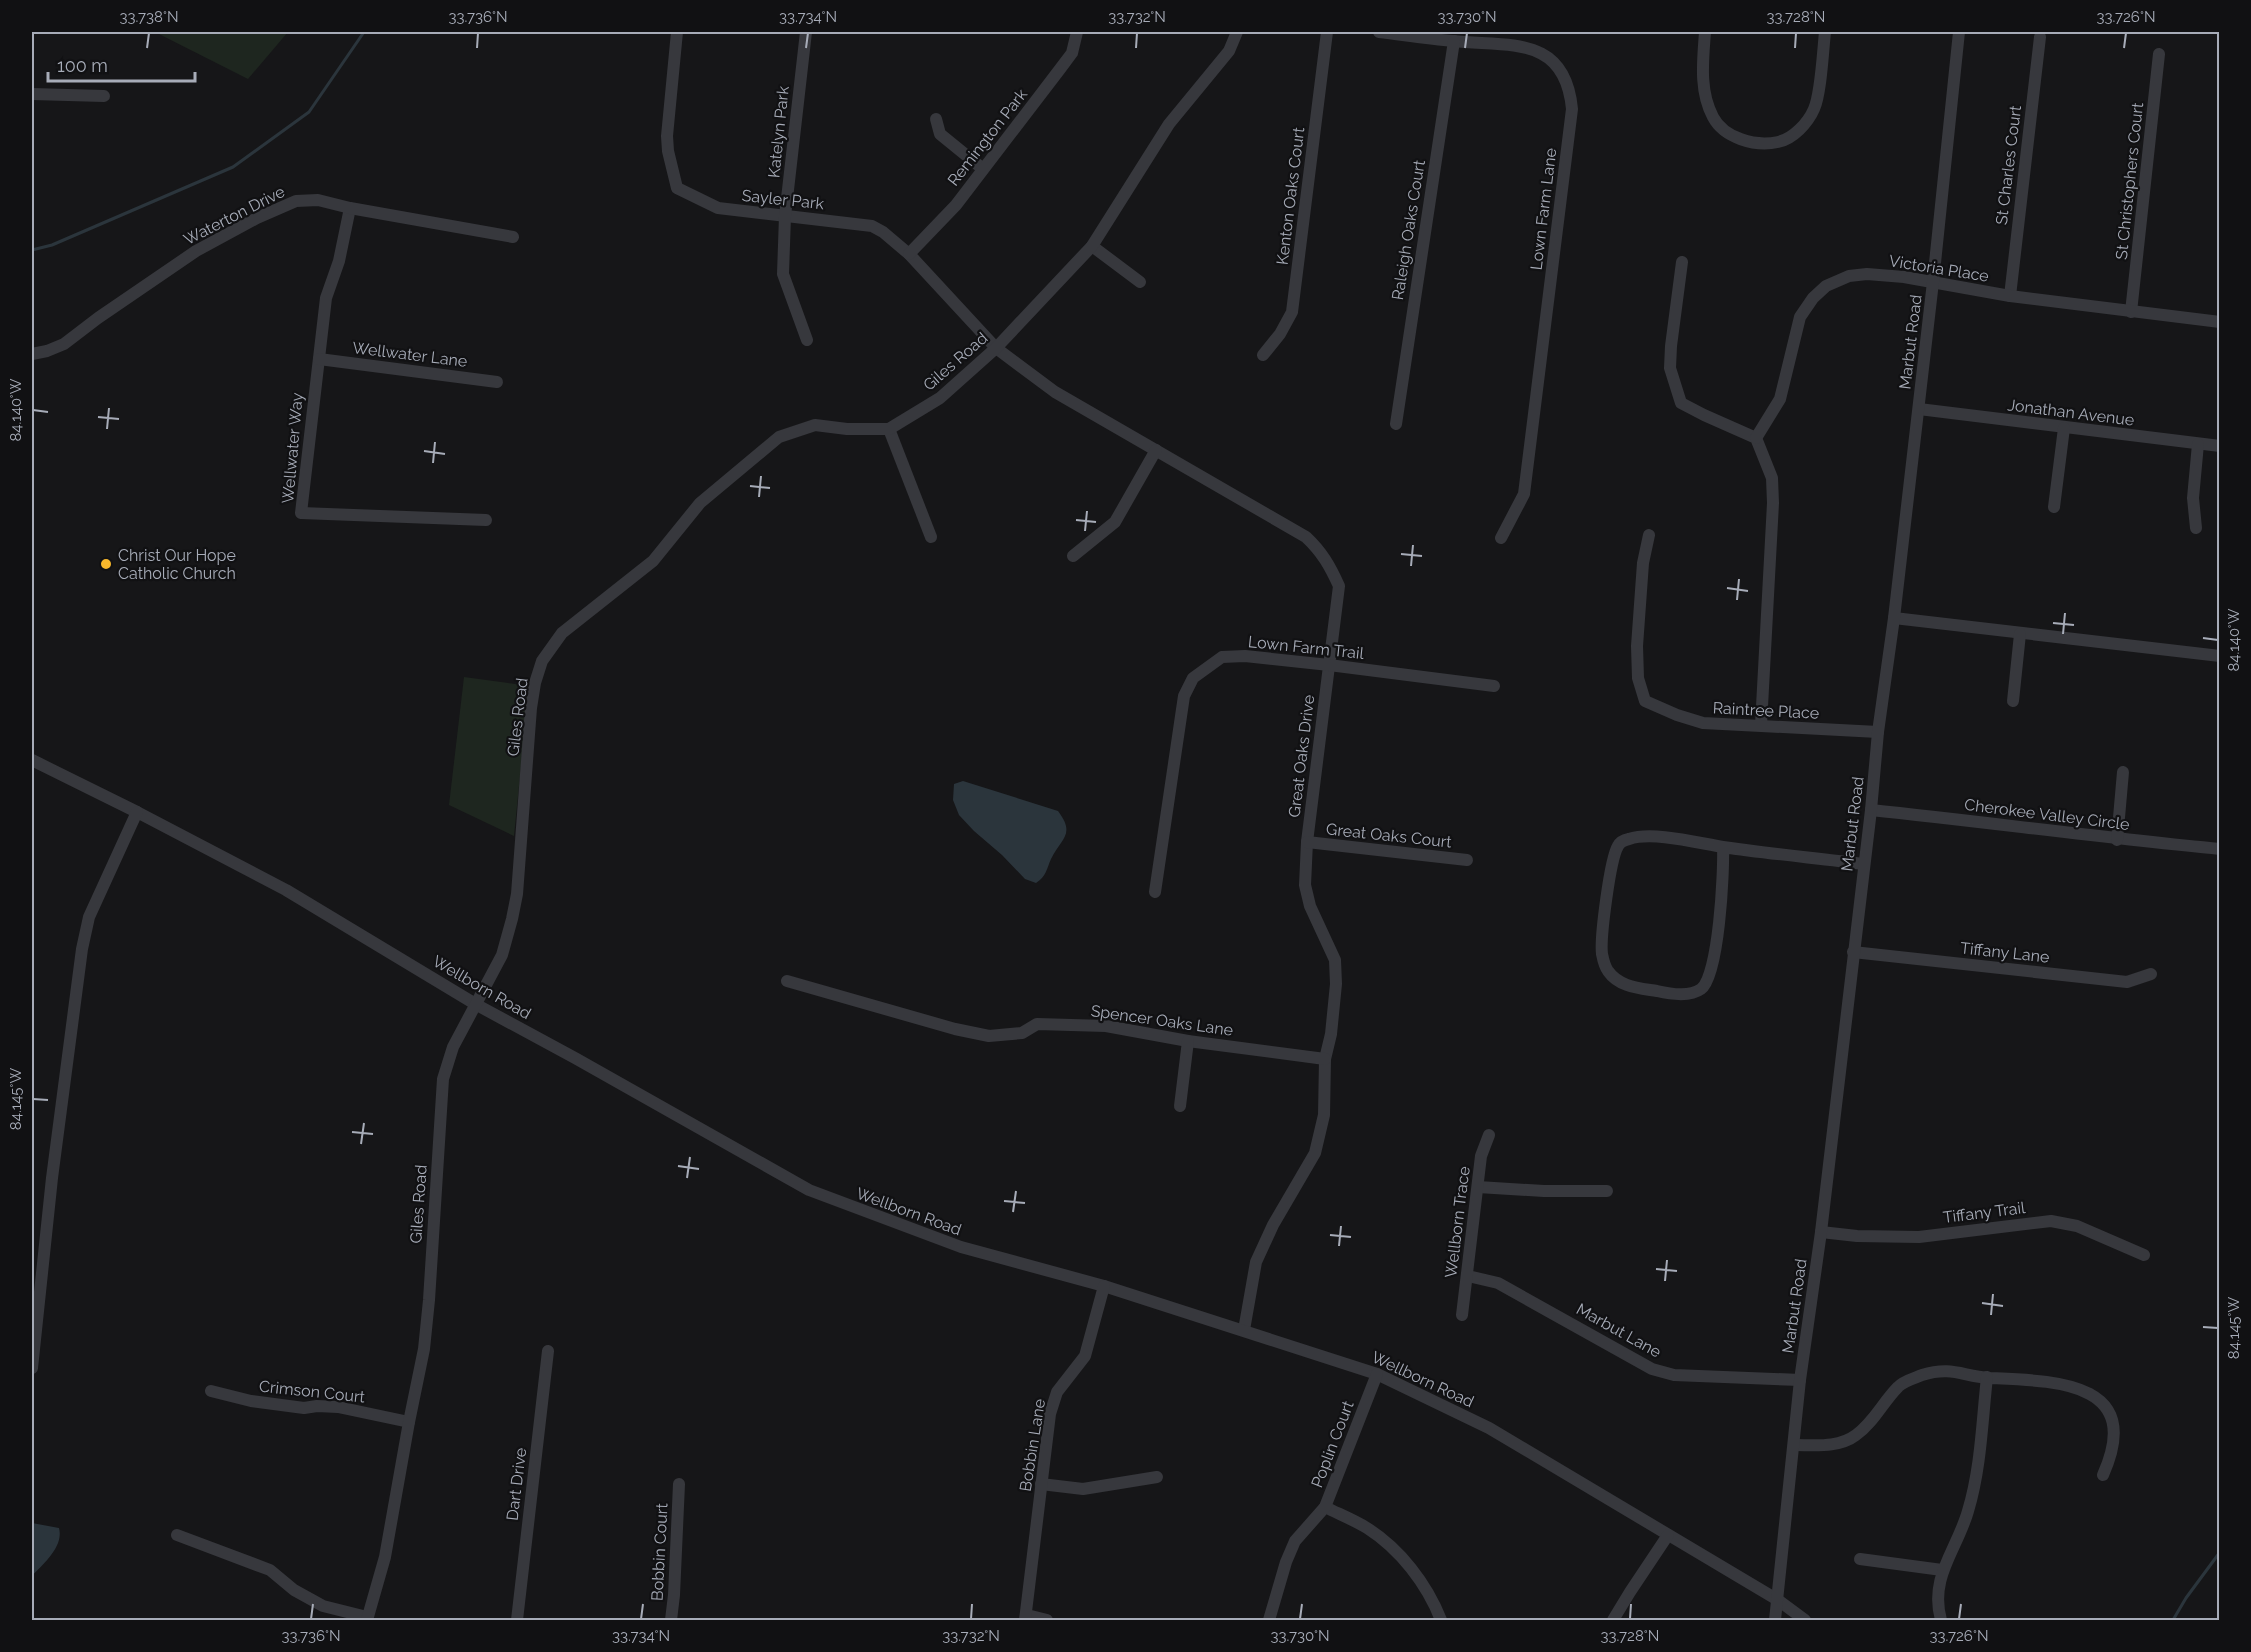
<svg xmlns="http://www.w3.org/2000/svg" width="2251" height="1652" font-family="Raleway,sans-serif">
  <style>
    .green { fill: #1e261f }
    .water { fill: #2b353c }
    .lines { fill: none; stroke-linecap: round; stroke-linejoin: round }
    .stream { stroke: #2b353c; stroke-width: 3 }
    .minor { stroke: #37383d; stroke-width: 12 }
    .ticks { fill: none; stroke: #a7acb8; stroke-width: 2 }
    .poi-dot { fill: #f9b82c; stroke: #111113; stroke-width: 2 }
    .labels { text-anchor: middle; stroke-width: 4.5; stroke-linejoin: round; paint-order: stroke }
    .street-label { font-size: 16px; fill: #a7acb8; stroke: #111113 }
    .poi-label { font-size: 16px; fill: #a7acb8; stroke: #111113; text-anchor: start }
    .neatline { fill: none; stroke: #a7acb8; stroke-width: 2 }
    .ticks-label { font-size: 15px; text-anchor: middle; fill: #a7acb8 }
  </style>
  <rect width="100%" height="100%" fill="#161618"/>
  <g class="green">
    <polygon points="155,32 288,32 248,79"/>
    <polygon points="464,677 529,686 514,836 449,805"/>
  </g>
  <g class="water">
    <path d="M963 781 1058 811C1076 835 1061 838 1051 859 1047 868 1046 877 1036 883L1025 879 1002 855 974 831 959 815 953 800 954 784Z"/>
    <path d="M32 1523 59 1528C64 1547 43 1564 32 1576Z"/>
  </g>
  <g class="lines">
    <g class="stream">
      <polyline points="32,250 52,245 233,167 309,112 364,32"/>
      <polyline points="2173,1620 2186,1598 2220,1552"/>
    </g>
    <g class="minor">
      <path d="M677 32 667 136 668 151 677 188 718 208 872 226 883 232 909 254 996 348 1055 392 1306 537C1322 552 1330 566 1339 586L1307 842 1305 885 1310 906 1335 960 1336 984 1331 1034 1325 1059 1324 1115 1315 1153 1273 1225 1256 1262 1244 1330"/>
      <polyline points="806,32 785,216 783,274 807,340"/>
      <path d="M1379 32C1404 35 1428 39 1453 41 1508 47 1565 34 1572 109L1524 494 1501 538"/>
      <path d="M1705 32C1703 60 1699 91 1713 117 1724 138 1755 147 1778 142 1793 139 1808 123 1814 109 1821 94 1823 50 1825 32"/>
      <polyline points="32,94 104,96"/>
      <polyline points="936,119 940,134 983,169"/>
      <polyline points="350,208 339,261 326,298 301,513 486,520"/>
      <polyline points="1092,246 1140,282"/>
      <polyline points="909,254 956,205 1060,69 1072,53 1077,32"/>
      <polyline points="1682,262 1671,346 1670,368 1681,403 1704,415 1756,438 1772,478 1773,503 1761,725"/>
      <polyline points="2010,296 2040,37"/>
      <polyline points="2131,312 2159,54"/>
      <polyline points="32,354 47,351 64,344 98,318 196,251 257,218 296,201 318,200 350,208 513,237"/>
      <polyline points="1263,355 1280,334 1292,312 1327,32"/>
      <polyline points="319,359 497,382"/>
      <polyline points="1919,409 2220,446"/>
      <polyline points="1396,424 1454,41"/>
      <polyline points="889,429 931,537"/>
      <polyline points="1756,438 1780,399 1800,317 1813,298 1826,286 1849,276 1867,274 1904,277 2010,296 2220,322"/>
      <polyline points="2054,507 2064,428"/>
      <polyline points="2196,528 2193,498 2198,444"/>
      <polyline points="1649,535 1643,563 1637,646 1638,678 1645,701 1677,715 1703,723 1878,732"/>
      <polyline points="1073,556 1115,522 1156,450"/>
      <polyline points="1894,618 2220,656"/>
      <polyline points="2013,701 2020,634"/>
      <polyline points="32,760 137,812 286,890 477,1005 575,1058 809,1190 961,1247 1104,1286 1377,1374 1489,1428 1778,1600 1805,1620"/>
      <path d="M1871 810C1987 822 2103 838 2220 849"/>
      <polyline points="2117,840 2123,772"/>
      <polyline points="1307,842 1467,860"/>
      <path d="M1723 847C1724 871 1719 976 1701 989 1690 997 1670 994 1657 991 1639 988 1619 987 1608 971 1605 967 1603 959 1602 954 1600 938 1610 859 1618 846 1620 842 1624 840 1629 839 1653 831 1698 843 1723 847 1770 854 1817 858 1864 864"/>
      <polyline points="1155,892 1184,696 1193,678 1222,657 1245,656 1329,665 1494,686"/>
      <polyline points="1853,952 2127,982 2151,974"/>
      <polyline points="787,981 955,1029 989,1036 1022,1033 1037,1024 1106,1026 1188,1041 1325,1059"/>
      <polyline points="1180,1106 1188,1041"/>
      <polyline points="1478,1187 1544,1191 1607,1191"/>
      <polyline points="1821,1232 1857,1236 1919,1237 2051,1221 2077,1226 2144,1255"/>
      <polyline points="1468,1276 1498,1283 1652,1369 1674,1375 1800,1380"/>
      <polyline points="1462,1315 1481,1156 1489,1135"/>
      <polyline points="32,1368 52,1178 82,949 89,917 137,812"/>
      <polyline points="211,1391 251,1401 304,1408 317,1406 338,1407 409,1422"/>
      <path d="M1795 1445C1815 1445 1839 1448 1856 1435 1874 1422 1883 1402 1898 1387 1903 1381 1915 1378 1922 1375 1952 1366 1962 1376 1989 1378 2055 1381 2145 1381 2103 1475"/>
      <polyline points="1041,1484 1083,1489 1157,1477"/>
      <path d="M1325 1507C1339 1514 1354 1520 1367 1528 1400 1549 1427 1584 1441 1620"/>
      <polyline points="177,1535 270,1570 294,1590 323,1606 367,1617"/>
      <polyline points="1860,1559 1942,1570"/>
      <polyline points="1027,1615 1047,1620"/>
      <polyline points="367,1620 385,1557 409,1422 424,1349 429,1300 443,1079 453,1047 502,955 512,919 517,894 531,708 535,683 542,661 562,633 653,561 700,503 779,437 815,425 847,429 889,429 940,398 996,348 1092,246 1169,124 1229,51 1237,32"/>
      <polyline points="517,1620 548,1351"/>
      <polyline points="671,1620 674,1595 679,1484"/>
      <polyline points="1025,1620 1050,1414 1057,1392 1085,1356 1104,1286"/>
      <polyline points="1269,1620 1286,1562 1295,1541 1325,1507 1377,1374"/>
      <polyline points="1613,1620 1630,1592 1668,1535"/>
      <polyline points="1775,1620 1800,1380 1821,1232 1871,810 1878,732 1894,618 1933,282 1959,32"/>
      <path d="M1941 1620C1929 1577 1957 1550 1968 1511 1981 1468 1982 1422 1987 1377"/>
    </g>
  </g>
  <path class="ticks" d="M147 48 149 33M477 48 478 33M806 48 808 33M1136 48 1137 33M1465 48 1467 33M1795 48 1796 33M2124 48 2126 33M33 410 48 412M98 417 119 419M107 429 109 408M424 451 445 454M433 463 435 442M750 486 770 488M759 497 761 476M1076 520 1096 522M1085 531 1087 511M1401 554 1422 556M1411 566 1413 545M1727 588 1748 591M1737 600 1739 579M2053 623 2074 625M2063 634 2065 613M2203 638 2218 640M33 1099 48 1100M352 1132 373 1134M361 1144 364 1123M678 1166 699 1169M687 1178 690 1157M1004 1201 1025 1203M1013 1212 1016 1191M1330 1235 1351 1237M1339 1246 1341 1226M1656 1269 1677 1271M1665 1281 1667 1260M1982 1303 2003 1306M1991 1315 1993 1294M2203 1327 2218 1328M311 1619 313 1604M641 1619 643 1604M971 1619 972 1604M1300 1619 1302 1604M1630 1619 1631 1604M1959 1619 1961 1604"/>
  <circle class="poi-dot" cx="106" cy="564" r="6"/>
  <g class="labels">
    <g class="street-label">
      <text transform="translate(778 132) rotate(-84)" y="6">Katelyn Park</text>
      <text transform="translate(987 137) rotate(-52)" y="6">Remington Park</text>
      <text transform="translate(2008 165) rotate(-83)" y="6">St Charles Court</text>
      <text transform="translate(2129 181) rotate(-84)" y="6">St Christophers Court</text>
      <text transform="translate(1290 196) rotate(-83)" y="6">Kenton Oaks Court</text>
      <text transform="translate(783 199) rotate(6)" y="6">Sayler Park</text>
      <text transform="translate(1543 209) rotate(-83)" y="6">Lown Farm Lane</text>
      <text transform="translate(234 215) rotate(-27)" y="6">Waterton Drive</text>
      <text transform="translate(1408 230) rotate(-81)" y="6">Raleigh Oaks Court</text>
      <text transform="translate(1939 268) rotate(9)" y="6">Victoria Place</text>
      <text transform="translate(1910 342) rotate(-83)" y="6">Marbut Road</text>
      <text transform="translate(410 354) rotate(7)" y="6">Wellwater Lane</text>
      <text transform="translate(955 361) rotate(-41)" y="6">Giles Road</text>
      <text transform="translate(2071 412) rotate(7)" y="6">Jonathan Avenue</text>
      <text transform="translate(292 448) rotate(-85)" y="6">Wellwater Way</text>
      <text transform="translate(1306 647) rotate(6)" y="6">Lown Farm Trail</text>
      <text transform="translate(1766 710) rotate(3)" y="6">Raintree Place</text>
      <text transform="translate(517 717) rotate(-83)" y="6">Giles Road</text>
      <text transform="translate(1301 756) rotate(-83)" y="6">Great Oaks Drive</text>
      <text transform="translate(2047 814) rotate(7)" y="6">Cherokee Valley Circle</text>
      <text transform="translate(1852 824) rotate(-83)" y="6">Marbut Road</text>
      <text transform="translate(1389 835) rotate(6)" y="6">Great Oaks Court</text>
      <text transform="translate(2005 952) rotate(6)" y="6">Tiffany Lane</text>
      <text transform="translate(482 987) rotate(30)" y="6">Wellborn Road</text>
      <text transform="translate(1162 1020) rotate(8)" y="6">Spencer Oaks Lane</text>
      <text transform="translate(418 1204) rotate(-86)" y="6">Giles Road</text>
      <text transform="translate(909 1211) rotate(20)" y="6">Wellborn Road</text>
      <text transform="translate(1984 1212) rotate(-7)" y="6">Tiffany Trail</text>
      <text transform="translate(1457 1222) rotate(-83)" y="6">Wellborn Trace</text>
      <text transform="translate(1794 1306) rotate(-82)" y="6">Marbut Road</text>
      <text transform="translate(1619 1330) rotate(29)" y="6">Marbut Lane</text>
      <text transform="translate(1423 1379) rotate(25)" y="6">Wellborn Road</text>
      <text transform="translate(312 1391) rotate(6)" y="6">Crimson Court</text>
      <text transform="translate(1332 1444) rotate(-69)" y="6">Poplin Court</text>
      <text transform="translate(1032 1445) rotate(-81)" y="6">Bobbin Lane</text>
      <text transform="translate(516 1484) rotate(-83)" y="6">Dart Drive</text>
      <text transform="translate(659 1552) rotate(-87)" y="6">Bobbin Court</text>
    </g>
    <g class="poi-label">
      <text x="118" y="561">Christ Our Hope<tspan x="118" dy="18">Catholic Church</tspan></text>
    </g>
  </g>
  <rect width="2251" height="1652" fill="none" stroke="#111113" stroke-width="66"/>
  <path d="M48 72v9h147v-9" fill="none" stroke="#a7acb8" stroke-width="3"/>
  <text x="57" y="72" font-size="18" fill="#a7acb8" stroke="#111113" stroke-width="4.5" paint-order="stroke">100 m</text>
  <rect x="33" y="33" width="2185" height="1586" class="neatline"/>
  <g class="ticks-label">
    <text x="149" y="22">33.738°N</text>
    <text x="478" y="22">33.736°N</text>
    <text x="808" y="22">33.734°N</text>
    <text x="1137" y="22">33.732°N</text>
    <text x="1467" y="22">33.730°N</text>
    <text x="1796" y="22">33.728°N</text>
    <text x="2126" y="22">33.726°N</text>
    <text transform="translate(16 410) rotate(-90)" y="5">84.140°W</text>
    <text transform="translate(2234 640) rotate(-90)" y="5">84.140°W</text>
    <text transform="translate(16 1099) rotate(-90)" y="5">84.145°W</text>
    <text transform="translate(2234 1328) rotate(-90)" y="5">84.145°W</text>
    <text x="311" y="1641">33.736°N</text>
    <text x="641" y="1641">33.734°N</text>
    <text x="971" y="1641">33.732°N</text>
    <text x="1300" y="1641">33.730°N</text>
    <text x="1630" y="1641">33.728°N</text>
    <text x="1959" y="1641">33.726°N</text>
  </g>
</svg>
